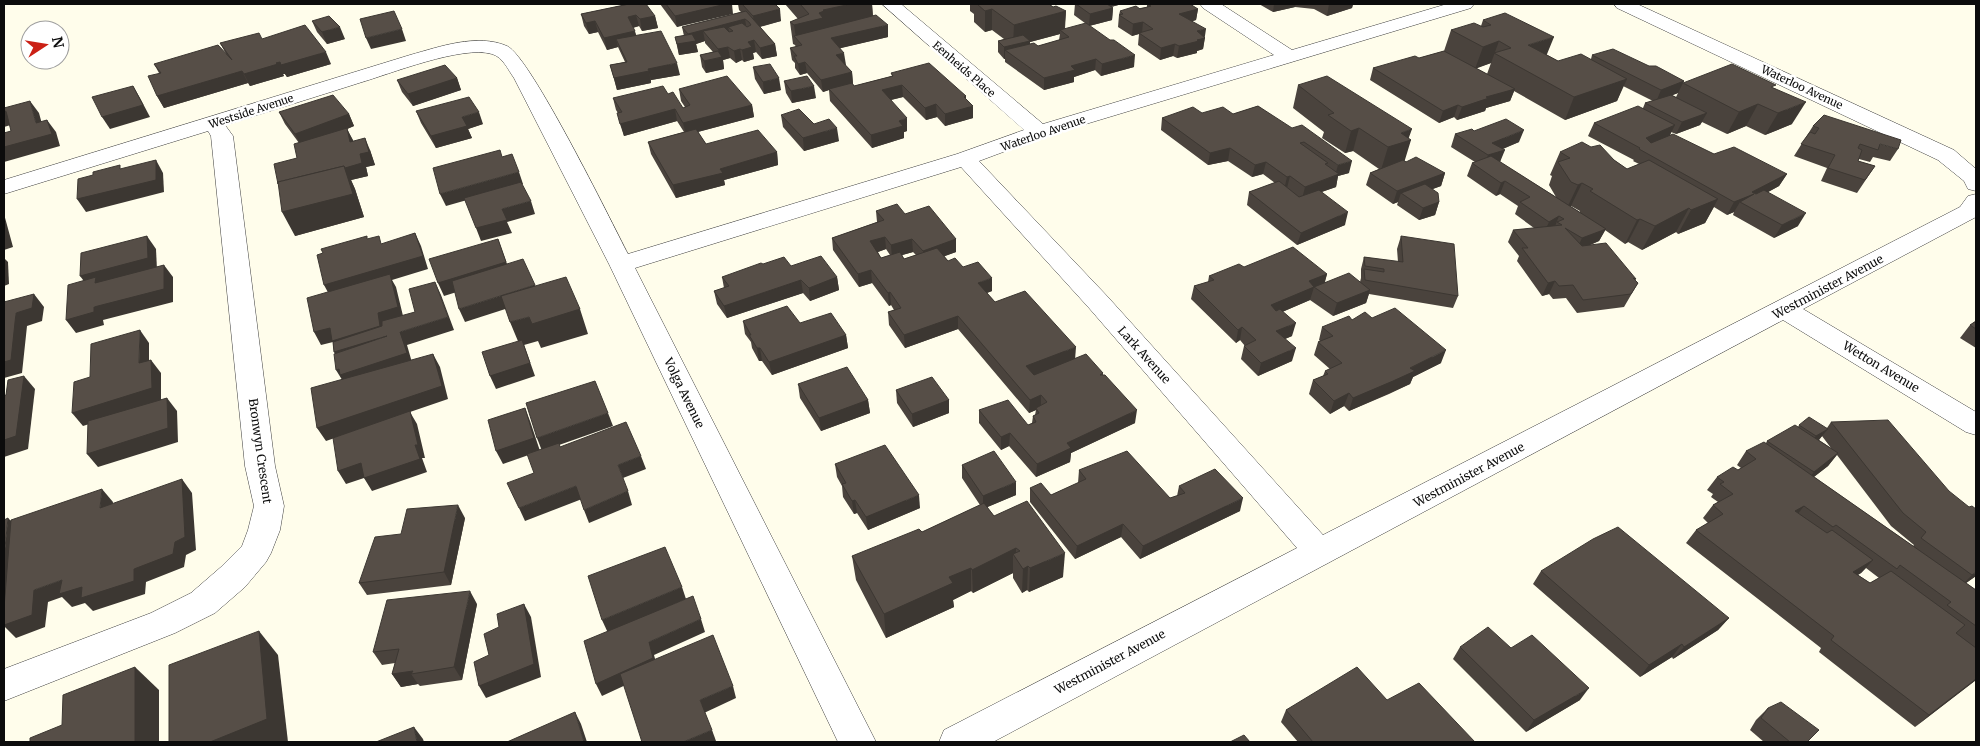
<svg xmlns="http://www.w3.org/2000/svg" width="1980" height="746" font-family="Merriweather,serif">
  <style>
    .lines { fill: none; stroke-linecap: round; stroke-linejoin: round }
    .minor-casing { stroke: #3f3f3f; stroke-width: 1 }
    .minor { fill: #fff; fill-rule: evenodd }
    .wall { fill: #4a433d; fill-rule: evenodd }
    .shaded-wall { fill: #3c3732 }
    .building { fill: #564e47; stroke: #3c3732 }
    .labels { text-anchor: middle; stroke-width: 5; stroke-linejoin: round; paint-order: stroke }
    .far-street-label { font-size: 11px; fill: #0c0c0c; stroke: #fff }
    .street-label { font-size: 12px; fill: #0c0c0c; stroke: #fff }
  </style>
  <rect width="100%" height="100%" fill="#fffdeb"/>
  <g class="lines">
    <g class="minor-casing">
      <g id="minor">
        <path d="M882 4H901L1043 124 1274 55 1203 8 1200 4H1221L1292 50 1447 4H1474L1471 8 1046 136 979 161 1107 296 1323 535 1960 207 1968 196 1976 194V217L1803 309 1976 412V435L1966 432 1783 320 993 742H939L944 730 1297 548 1089 308 961 167 635 268 876 742H838L609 264 514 78C508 70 503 57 492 54 462 45 390 74 359 83 315 97 270 111 225 125L233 136 275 466 284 506 280 530 271 553 266 562 245 587 215 613 175 633 4 701V669L151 613 191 593 221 567 242 546 248 530 254 506 245 466 211 136 208 131 4 194V180L410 55C439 47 477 33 507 46 530 56 611 221 628 254L957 154 1024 130Z"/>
        <polygon points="1614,4 1637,4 1954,150 1976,169 1976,191 1968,189 1964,181 1938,160 1617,8"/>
      </g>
    </g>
    <use href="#minor" class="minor"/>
  </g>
  <g class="wall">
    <polygon points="629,4 655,16 658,28 642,31 639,26 633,28 636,35 680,75 651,80 651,83 617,90 610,65 625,62 618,47 607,50 598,32 589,34 584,26 581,14"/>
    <polygon points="660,4 732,4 677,27"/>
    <polygon points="738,4 775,4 781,21 760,27 775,44 777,56 762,59 756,52 753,53 754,59 744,62 742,60 736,63 730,58 723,60 724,69 706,73 702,67 700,55 713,52 705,43 705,41 696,44 698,52 679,55 675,37 684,36 682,27 741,12 739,10"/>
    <polygon points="785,4 872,4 873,16 888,37 840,48 845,65 852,72 853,84 854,86 892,76 891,73 966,96 966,99 973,118 945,126 937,117 926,120 903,97 891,100 907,131 904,132 904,138 872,148 830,101 829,90 823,92 807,73 800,75 795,68 795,63 792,60 790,48 796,47 795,45 793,44 790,22 798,19"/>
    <path d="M970 4H1049L1053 7 1066 11 1065 29 1134 67 1101 76 1095 70 1074 77V82L1044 90 1005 62V59H1004L998 52V41L1004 39 992 30 985 32 974 22V14L970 11ZM1060 34 1059 40 1038 46 1030 44V42Z"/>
    <polygon points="1075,4 1122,4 1111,7 1113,8 1112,20 1089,26 1074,15"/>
    <polygon points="1147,4 1198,9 1196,20 1192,21 1205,38 1203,49 1197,51 1197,53 1177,58 1173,56 1160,60 1138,45 1139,34 1132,36 1118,27 1119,15 1120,11 1147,7"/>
    <polygon points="1259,4 1353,4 1352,8 1327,16 1314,9 1295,7 1273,12"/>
    <path d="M1483 20 1558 61 1591 59 1592 55 1649 66 1684 81 1678 93 1672 95 1676 97 1683 83 1775 88 1792 124 1765 135 1746 126 1727 134 1702 122 1700 125 1676 134 1671 132 1670 135 1714 154 1787 174 1779 186 1768 192 1798 226 1774 238 1733 215 1734 212 1727 215 1714 207 1705 223 1678 234 1676 232 1642 250 1628 242 1625 244 1605 230 1599 241 1590 245 1636 279 1635 281 1638 283 1624 307 1577 313 1566 298 1553 299 1549 294 1542 296 1517 261 1519 256 1508 242 1513 230 1534 228 1515 214 1518 206 1500 194 1496 196 1467 176 1472 163 1475 162 1451 147 1455 134 1474 131 1519 142 1503 149 1500 162 1556 197 1549 185 1552 176 1550 175 1560 152 1614 160 1627 169 1639 164 1633 161 1634 160 1588 136 1594 123 1643 108 1645 103 1653 101 1623 86 1617 101 1565 120 1514 91 1510 101 1486 108 1485 111 1457 120 1454 117 1439 123 1370 80 1373 68 1419 58 1444 51 1451 30 1481 26ZM1491 63 1487 74 1476 68ZM1570 206H1571L1580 211V212Z"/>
    <polygon points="312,21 345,39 327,44 317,32"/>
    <polygon points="262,39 331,64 287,77 285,74 283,74 284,76 250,86 248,83 164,108 157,96 159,73 154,64 226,54 220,43"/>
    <polygon points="753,67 781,90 764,94 755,79"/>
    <polygon points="457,78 461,90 413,106 402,92 397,80"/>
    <polygon points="784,81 816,98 792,103 786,93"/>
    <polygon points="1298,85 1409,139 1404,161 1445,173 1441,186 1432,189 1439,202 1435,215 1419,220 1397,205 1398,202 1393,204 1366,185 1370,173 1379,169 1353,151 1345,153 1322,138 1324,132 1293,108"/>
    <polygon points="679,89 752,105 754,117 698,132 706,144 777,152 778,165 724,180 725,185 676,198 651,154 648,142 684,132 677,121 624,136 618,113 616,110 613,98 668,94 683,108 685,107 681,101"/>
    <polygon points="1258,106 1349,173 1338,176 1336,187 1321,192 1345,225 1297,245 1247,205 1249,192 1275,183 1263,174 1252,177 1228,161 1208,165 1161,130 1162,118 1202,113 1233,114"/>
    <polygon points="416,111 483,124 468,129 472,138 436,148 421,123"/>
    <polygon points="279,112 349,114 354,126 347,129 353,141 370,150 375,165 366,167 368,176 351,180 355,189 364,217 295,236 299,143 285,124"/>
    <polygon points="781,115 814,124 839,141 804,151 783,127"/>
    <polygon points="1813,126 1898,149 1890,161 1873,157 1870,162 1859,159 1858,161 1875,166 1857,193 1821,181 1827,168 1794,156"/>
    <path d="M876 211 905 214 956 239V252L944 256 948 261 963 267 992 291 987 293 995 302 1075 358 1103 373V375L1135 423 1071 453 1070 462 1036 477 1009 446 1001 450 979 423V410L1028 425 1032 423 1033 416 1035 415 1036 410 1029 413 958 329 905 348 889 325 888 312 894 310 891 305 889 306 872 283 859 287 833 250 832 238 877 222ZM886 249 890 255 881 258 878 252ZM913 252 916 255 904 259 902 255Z"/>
    <polygon points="1401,236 1458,296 1453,308 1369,294 1366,303 1333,316 1310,300 1313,291 1310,300 1282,312 1292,336 1285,339 1292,361 1258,376 1241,359 1244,346 1245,346 1240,340 1236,343 1191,299 1194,286 1208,282 1209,276 1244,267 1327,274 1325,282 1360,282 1361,278 1361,269 1364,257 1398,262 1397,249"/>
    <polygon points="791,266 837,277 839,290 810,301 803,293 727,318 717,304 714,291 724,288 722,277"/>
    <polygon points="1372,318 1441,363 1413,377 1410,384 1389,394 1349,411 1344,406 1330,414 1309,394 1313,380 1323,376 1325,371 1330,369 1314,355 1318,342 1320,341 1319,340 1322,327 1352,320"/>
    <polygon points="743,321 800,323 846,335 848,348 772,375 762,361 759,361 752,348 751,342 745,334"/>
    <polygon points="1976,321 1976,348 1960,338 1970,325"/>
    <polygon points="798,384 868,400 870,413 821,431 800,398"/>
    <polygon points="896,390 949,400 949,413 913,427 897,403"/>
    <path d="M1831 422 1976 576 1966 583 1976 590V646L1975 647 1976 680 1915 727 1819 652 1821 648 1686 543 1696 530 1708 523 1703 518 1713 505 1718 502 1711 497 1713 494 1707 490 1717 477 1738 470 1741 468 1737 465 1746 451 1766 443 1767 441 1798 427 1799 425 1827 428ZM1822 436 1831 448 1819 440ZM1837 455 1891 526 1914 545 1913 546 1814 477 1828 466ZM1866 568 1879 578 1870 583 1858 575 1861 573Z"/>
    <polygon points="835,464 920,508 868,530 857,513 854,514 843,497 842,486 837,477"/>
    <polygon points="962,465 1016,495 987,507 994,516 1063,577 1029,592 1027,590 1022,593 1013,578 1013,573 973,593 971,591 953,600 954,607 886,638 856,580 852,556 922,532 980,505 962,478"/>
    <polygon points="1079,470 1170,498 1177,496 1179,486 1240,511 1140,559 1121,537 1075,559 1030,502 1030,488 1051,495 1078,483"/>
    <polygon points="465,518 451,585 367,595 359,583 401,534"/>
    <polygon points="1541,571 1729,618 1718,630 1673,659 1672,657 1640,677 1533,584"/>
    <polygon points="477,604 462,680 420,686 418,684 401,687 392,674 395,663 382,665 373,652"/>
    <polygon points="1460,647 1511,648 1580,700 1526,732 1453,659"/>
    <polygon points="1387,700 1475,742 1298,742 1281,722 1286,710"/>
    <polygon points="1768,708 1807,742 1764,742 1750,730 1756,720"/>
  </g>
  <g class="shaded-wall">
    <polygon points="726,4 732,4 733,14 677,27 675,16"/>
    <polygon points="851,4 872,4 873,20 796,38 794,25 823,10"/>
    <polygon points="1100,4 1122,4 1100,10"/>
    <polygon points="1274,4 1296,4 1295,7 1273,12"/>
    <polygon points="1329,4 1353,4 1352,8 1327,16"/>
    <polygon points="1113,8 1112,20 1089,26 1090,14"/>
    <polygon points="780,9 781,21 755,28 753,16"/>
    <polygon points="992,9 992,30 985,32 985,11"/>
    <polygon points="1198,9 1196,20 1178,26 1179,14"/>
    <polygon points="1066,11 1064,33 1060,30 1060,34 1030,42 1029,52 1005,50 1005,59 1004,59 1004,47 1013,45 1014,25"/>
    <polygon points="636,15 639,26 631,28 628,17"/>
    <polygon points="655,16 658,28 642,31 640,19"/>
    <polygon points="745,19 747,31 733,31 728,27 730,35 703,31 705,41 696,44 698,52 679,55 677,44 689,42 688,34"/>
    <polygon points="595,21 598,32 589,34 586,23"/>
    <polygon points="1143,22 1142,33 1132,36 1133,24"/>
    <polygon points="888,25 888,37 833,50 831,38"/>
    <polygon points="340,27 345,39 327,44 322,32"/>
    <polygon points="402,29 406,41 371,49 366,38"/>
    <polygon points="1206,29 1203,49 1197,51 1197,53 1177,58 1179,46 1197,31"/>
    <polygon points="635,31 638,43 616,39 618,47 607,50 604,38"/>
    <polygon points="1554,37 1545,59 1528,45"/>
    <polygon points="754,40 756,52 753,53 754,59 744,62 742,50 748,42"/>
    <polygon points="1499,41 1491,63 1475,69 1483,47"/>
    <polygon points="775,44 777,56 762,59 760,48"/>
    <polygon points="1175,44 1173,56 1160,60 1161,48"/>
    <polygon points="728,47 730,58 723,60 724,69 706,73 704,61 720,58 718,49"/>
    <polygon points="740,49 742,60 736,63 734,51"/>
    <polygon points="326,52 331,64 287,77 285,74 283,74 284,76 250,86 244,74 276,63"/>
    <polygon points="844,53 846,65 837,67 836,55"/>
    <polygon points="1135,55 1134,67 1101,76 1102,64"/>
    <polygon points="1096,59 1095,70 1074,77 1074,82 1044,90 1044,78 1071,66"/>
    <polygon points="805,62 807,73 800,75 798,64"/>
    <polygon points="677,63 680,75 651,80 648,69"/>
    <polygon points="242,71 248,83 164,108 157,96"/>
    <polygon points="649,71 651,83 617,90 614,78"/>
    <polygon points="852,72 853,84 829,89 829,90 823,92 821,80"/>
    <polygon points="457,78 461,90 413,106 408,94"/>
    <polygon points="779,78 781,90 764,94 763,82"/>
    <polygon points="1627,79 1617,101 1565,120 1574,97"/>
    <polygon points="1684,81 1678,93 1656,102 1661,90"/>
    <polygon points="902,85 903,97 882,102 882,90"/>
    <polygon points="133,86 140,98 150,117 110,129 102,117"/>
    <polygon points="814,86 816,98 792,103 791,91"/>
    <polygon points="1515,89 1510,101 1486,108 1485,111 1457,120 1462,107 1486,97"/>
    <polygon points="966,96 966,108 973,106 973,118 945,126 945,114 964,97"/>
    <polygon points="30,101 39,113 45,135 36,123"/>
    <polygon points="1806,102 1792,124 1765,135 1778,113"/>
    <polygon points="936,104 937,117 926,120 925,108"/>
    <polygon points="1758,104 1746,126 1727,134 1739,112"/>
    <polygon points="752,105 754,117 686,135 683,123"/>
    <polygon points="1458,105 1454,117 1439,123 1443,111"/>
    <polygon points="675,109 677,121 624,136 620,124"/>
    <polygon points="4,111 6,111 14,124 4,127"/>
    <polygon points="479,112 483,124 468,129 472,138 436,148 431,136 462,117"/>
    <polygon points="1707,113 1700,125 1676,134 1682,122"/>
    <polygon points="349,114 354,126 347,129 353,140 356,154 301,146 295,134"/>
    <polygon points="907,118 907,131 904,132 904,138 872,148 871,135 899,121"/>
    <polygon points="47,120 56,132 60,146 4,162 4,147"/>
    <polygon points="1675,125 1669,137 1640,149 1646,138"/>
    <polygon points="837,128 839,141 804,151 803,138"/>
    <polygon points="1359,128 1353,151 1345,153 1351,131"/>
    <polygon points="1412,129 1408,140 1411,140 1404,163 1381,170 1388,147 1401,133"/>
    <polygon points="1524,130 1519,142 1487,155 1492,143"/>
    <polygon points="365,138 370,150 375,165 366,167 368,176 351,180 355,189 364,217 295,236 282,212 360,154"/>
    <polygon points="1230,148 1228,161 1208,165 1210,153"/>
    <polygon points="1505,150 1500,162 1484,168 1488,155"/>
    <polygon points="777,152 778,165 724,180 725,185 676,198 673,185 720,169"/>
    <polygon points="156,160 163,173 164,192 86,212 77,199"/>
    <polygon points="1352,161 1349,173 1338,176 1336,187 1302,199 1305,187 1335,176 1338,165"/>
    <polygon points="1266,162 1263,174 1252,177 1255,165"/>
    <polygon points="519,172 523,184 446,206 440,194"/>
    <polygon points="1445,173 1441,186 1409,198 1401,193 1398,202 1393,204 1397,191"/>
    <polygon points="1787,174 1779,186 1750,202 1740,202 1734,212 1727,215 1734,202 1752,192"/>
    <polygon points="1290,176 1287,188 1284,190 1287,177"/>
    <polygon points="1505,181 1500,194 1496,196 1501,183"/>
    <polygon points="1582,183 1571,206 1567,208 1578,185"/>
    <polygon points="1718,199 1705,223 1678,234 1691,210"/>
    <polygon points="531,201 535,214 507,222 512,233 481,241 476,228 502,209"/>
    <polygon points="1439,202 1435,215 1419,220 1423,208"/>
    <polygon points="1689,208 1676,232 1642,250 1655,226"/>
    <polygon points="1348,212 1345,225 1297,245 1301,233"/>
    <polygon points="1806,213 1798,226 1774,238 1782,225"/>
    <polygon points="4,214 13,247 4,250"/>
    <polygon points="1559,216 1554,229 1543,235 1549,222"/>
    <polygon points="1640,219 1628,242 1625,244 1637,220"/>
    <polygon points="1606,229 1599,241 1576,251 1582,238"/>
    <polygon points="415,233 421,246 428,269 392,280 396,287 404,320 342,365 334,352 333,342 321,345 314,332 331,298 324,285"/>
    <polygon points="147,236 156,249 157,270 90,289 80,276"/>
    <polygon points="885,237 886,249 872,254 870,241"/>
    <polygon points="498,239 511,275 444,296 438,283"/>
    <polygon points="912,239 913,252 892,258 891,245"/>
    <polygon points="956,239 956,252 924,264 923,251"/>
    <polygon points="4,258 8,262 9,284 4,286"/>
    <polygon points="164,265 173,277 173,302 103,320 104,325 76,333 66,320 94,307"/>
    <polygon points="871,270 872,283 859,287 858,274"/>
    <polygon points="1327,274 1323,287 1314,287 1310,300 1268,318 1271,305 1309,281"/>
    <polygon points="837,277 839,290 810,301 809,288"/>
    <polygon points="992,278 992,291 978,296 978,283"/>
    <polygon points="801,280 803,293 727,318 724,306"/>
    <polygon points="1555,281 1549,294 1542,296 1548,283"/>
    <polygon points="435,282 441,295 454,330 407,345 413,366 344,383 336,370 400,332 448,317"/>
    <polygon points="535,285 540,298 465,322 459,309"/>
    <polygon points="1370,290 1366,303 1333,316 1337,303"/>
    <polygon points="890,292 891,305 889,306 888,293"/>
    <polygon points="34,294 44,307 42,321 27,326 22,373 4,378 4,362 16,313"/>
    <polygon points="580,309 588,334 541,348 538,341 524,345 535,376 496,389 490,376 520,346 510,322 529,317"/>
    <polygon points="958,316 958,329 905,348 904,335"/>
    <polygon points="1296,323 1292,336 1273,344 1276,331"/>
    <polygon points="1242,327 1240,340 1236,343 1238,330"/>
    <polygon points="140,330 149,343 149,376 139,363"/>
    <polygon points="846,335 848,348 772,375 769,362"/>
    <polygon points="1076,347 1075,360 1026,379 1026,366"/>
    <polygon points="757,348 760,348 762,361 759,361"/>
    <polygon points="1296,348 1292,361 1258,376 1261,363"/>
    <polygon points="1446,350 1441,363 1413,377 1410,384 1349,411 1353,398"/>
    <polygon points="433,354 440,367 448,399 410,412 417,424 425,458 422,458 427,472 372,491 364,478 346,484 338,471 410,412 326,441 317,428"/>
    <polygon points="151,360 161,373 161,401 83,426 72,413"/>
    <polygon points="24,376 35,389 28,449 4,457 4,440"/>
    <polygon points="1349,393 1344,406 1330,414 1334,401"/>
    <polygon points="1041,395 1041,408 1036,408 1036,410 1029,413 1030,400"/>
    <polygon points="167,398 177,411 178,442 98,467 87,454"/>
    <polygon points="868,400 870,413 821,431 819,418"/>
    <polygon points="949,400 949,413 913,427 912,414"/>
    <polygon points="525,408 530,421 540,451 503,464 496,451"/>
    <polygon points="1137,410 1135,423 1071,453 1070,462 1036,477 1037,464 1067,443"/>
    <polygon points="608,413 613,426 542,451 537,438"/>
    <polygon points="1828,429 1817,442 1806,449 1816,436"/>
    <polygon points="1010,433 1009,446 1001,450 1001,437"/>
    <polygon points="1838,453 1828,466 1803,485 1814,472"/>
    <polygon points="641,456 646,469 623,478 618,465"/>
    <polygon points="182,479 192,493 196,550 186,555 184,567 146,582 145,594 93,611 85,603 72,607 62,597 48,602 45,627 16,638 4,626 4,625 34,590 62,580 134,569"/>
    <polygon points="1016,482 1016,495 983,509 983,496"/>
    <polygon points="576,486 582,499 525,521 519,508"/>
    <polygon points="102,489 113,502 111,521 100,508"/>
    <polygon points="628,491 632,505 589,523 584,510"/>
    <polygon points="919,495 920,508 868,530 866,517"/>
    <polygon points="1243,498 1240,511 1140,559 1143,546"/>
    <polygon points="855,500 857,513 854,514 852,501"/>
    <polygon points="458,505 465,518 451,585 444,572"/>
    <polygon points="1804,506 1794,519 1795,511"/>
    <polygon points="8,518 21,531 4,617 4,558"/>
    <polygon points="1123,524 1121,537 1075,559 1077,546"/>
    <polygon points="1016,548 1016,557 1013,554 1013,573 973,593 972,570"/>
    <polygon points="1065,553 1063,577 1029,592 1030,568"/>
    <polygon points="1873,560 1861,573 1841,584 1853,572"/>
    <polygon points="1028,566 1027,590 1022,593 1023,569"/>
    <polygon points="971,568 971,591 953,600 954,607 886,638 884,614 949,577"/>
    <polygon points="1976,572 1976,576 1959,588 1972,575"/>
    <polygon points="682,587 686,599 608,633 602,620"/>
    <polygon points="470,591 477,604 462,680 454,667"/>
    <polygon points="524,604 531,617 541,677 486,698 479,686"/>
    <polygon points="1729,618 1718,630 1673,659 1684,647"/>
    <polygon points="701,619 705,632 654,655 658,670 602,696 596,684 649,642"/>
    <polygon points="259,631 278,655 288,742 210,742"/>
    <polygon points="1682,644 1672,657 1640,677 1649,665"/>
    <polygon points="135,667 159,690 159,742 135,742"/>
    <polygon points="413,671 411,674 418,684 401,687 392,674"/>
    <polygon points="1976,679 1976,680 1915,727 1929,715"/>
    <polygon points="733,686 736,698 704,713 700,700"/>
    <polygon points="1589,688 1580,700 1526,732 1534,720"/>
    <polygon points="575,712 581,724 587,742 584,742"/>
    <polygon points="414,727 423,739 424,742 417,742"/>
    <polygon points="712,730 716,741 714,742 683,742"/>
  </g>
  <g class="building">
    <polygon points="629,4 646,4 655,16 640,19 636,15 628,17 635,31 604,38 595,21 586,23 581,14"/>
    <polygon points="666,4 726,4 675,16"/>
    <polygon points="742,4 775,4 780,9 753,16"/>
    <polygon points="800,4 851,4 823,10 824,11 819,13 823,18 794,25 790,22 809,14"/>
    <polygon points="977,4 1049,4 1053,7 1056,6 1066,11 1014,25 992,9 985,11"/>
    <polygon points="1076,4 1107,4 1113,8 1090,14"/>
    <polygon points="1147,4 1190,4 1198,9 1179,14 1206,29 1197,31 1205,38 1197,40 1199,41 1179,46 1175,44 1161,48 1139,33 1153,29 1143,22 1133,24 1119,15 1123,14 1120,11 1136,6 1140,9 1151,6"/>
    <polygon points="394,11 402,29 366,38 360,19"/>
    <polygon points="746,11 775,44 760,48 754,40 748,42 752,47 742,50 740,49 734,51 728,47 718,49 703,31 724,27 729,32 733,31 728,27 742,23 747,27 751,25 749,22 745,19 688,34 682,27"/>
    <polygon points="1505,13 1554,37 1528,45 1558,61 1581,54 1627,79 1574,97 1494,53 1511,48 1499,41 1483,47 1451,30 1474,23 1483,27 1491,25 1483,20"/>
    <polygon points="876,15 888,25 831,38 844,53 836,55 852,72 821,80 805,62 798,64 794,56 797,56 790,48 802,45 794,36"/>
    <polygon points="329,16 340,27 322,32 312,21"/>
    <polygon points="1086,23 1110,40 1114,40 1135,55 1102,64 1096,59 1071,66 1075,70 1044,78 1005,50 1034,43 1038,46 1069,37 1060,30"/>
    <polygon points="305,25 326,52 281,65 280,62 276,63 278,64 244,74 242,71 157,96 148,76 161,73 154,64 218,45 232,60 220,43 259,33 262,39"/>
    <polygon points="661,31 677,63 648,69 649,71 614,78 610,65 627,62 616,39"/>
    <polygon points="692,34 696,41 677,44 675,37"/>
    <polygon points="1023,35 1030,41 1004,47 998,41"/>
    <polygon points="1613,49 1649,66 1656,66 1684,81 1661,90 1592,55"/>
    <polygon points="718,51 722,57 704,61 700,55"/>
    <polygon points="1444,51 1515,89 1486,97 1489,98 1462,107 1458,105 1443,111 1373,68 1415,56 1419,58"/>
    <polygon points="929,63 966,96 964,97 973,106 945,114 936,104 925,108 902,85 882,90 907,118 899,121 903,126 871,135 829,89 852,83 854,86 893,76 891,73"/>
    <polygon points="770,64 779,78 763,82 753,67"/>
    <polygon points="1732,64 1776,85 1771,87 1806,102 1778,113 1758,104 1739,112 1683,83"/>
    <polygon points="445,65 457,78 408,94 397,80"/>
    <polygon points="727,76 752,105 683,123 675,109 620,124 617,113 622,112 613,98 663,86 668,94 673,92 683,108 690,105 679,89"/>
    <polygon points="807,76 814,86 791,91 784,81"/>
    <polygon points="1327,76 1412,129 1401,133 1411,140 1388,147 1359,128 1351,131 1328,115 1334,113 1298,85"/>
    <polygon points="133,86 143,105 102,117 92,97"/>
    <polygon points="333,95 349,114 295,134 279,112"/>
    <polygon points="1671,95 1707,113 1682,122 1645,103"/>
    <polygon points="469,97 479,112 462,117 467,126 431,136 416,111"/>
    <polygon points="30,101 36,123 47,120 52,134 4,147 4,133 11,131 6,111 4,112 4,108"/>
    <polygon points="1258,106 1292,128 1302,125 1352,161 1338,165 1304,142 1300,143 1328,163 1325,164 1339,174 1305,187 1290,176 1287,177 1266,162 1255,165 1230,148 1210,153 1162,118 1193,107 1202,113 1223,107 1233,114"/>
    <polygon points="1638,106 1675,125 1646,138 1651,143 1673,134 1714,154 1734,147 1787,174 1752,192 1756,194 1764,190 1806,213 1782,225 1740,202 1754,194 1734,202 1639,149 1640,148 1594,123"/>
    <polygon points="799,109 814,124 829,119 837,128 803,138 781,115"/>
    <polygon points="1824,115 1901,140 1898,149 1880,144 1878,150 1860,144 1858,148 1862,150 1858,161 1875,166 1865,180 1828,168 1835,155 1801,144 1810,132 1815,134 1819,128 1813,126"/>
    <polygon points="1506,119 1524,130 1492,143 1505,150 1488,155 1455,134 1472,129 1474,131"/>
    <polygon points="347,128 350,142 365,138 369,152 360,154 362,163 345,168 344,166 278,182 278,184 274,164 297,158 294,144"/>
    <polygon points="696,129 706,144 758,130 777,152 720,169 723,173 673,185 648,142"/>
    <polygon points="1582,142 1591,147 1600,145 1614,160 1627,169 1649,160 1718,199 1691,210 1689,208 1655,226 1640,219 1637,220 1590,191 1593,189 1582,183 1578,185 1571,182 1558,162 1570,158 1560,152"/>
    <polygon points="500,150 502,157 512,154 519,172 440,194 433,168"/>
    <polygon points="1491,156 1606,229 1582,238 1565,228 1582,246 1606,243 1636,279 1633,278 1638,283 1631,294 1583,300 1573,285 1559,286 1555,281 1548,283 1522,248 1528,248 1513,230 1562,225 1557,222 1564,219 1559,216 1549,222 1520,202 1530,197 1505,181 1501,183 1472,163"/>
    <polygon points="1416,157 1445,173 1397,191 1370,173 1403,160 1406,162"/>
    <polygon points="156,160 156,180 77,199 78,179 93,175 93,172 120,165 120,169"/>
    <polygon points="344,166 353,194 282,212 278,182"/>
    <polygon points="1279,181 1299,197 1319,190 1348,212 1301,233 1249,192"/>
    <polygon points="521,182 531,201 502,209 507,220 476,228 464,198"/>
    <polygon points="1425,184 1438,193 1439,202 1423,208 1401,193"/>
    <polygon points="897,204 905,214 929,206 956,239 923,251 912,239 891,245 885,237 870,241 881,258 900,252 904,259 937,248 948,261 955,258 963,267 978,262 992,278 978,283 995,302 1025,291 1076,347 1026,366 1034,375 1086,354 1103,373 1100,375 1105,375 1137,410 1067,443 1071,448 1037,464 1010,433 1001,437 979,410 1008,400 1028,425 1036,422 1033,416 1039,413 1036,408 1047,402 1041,395 1030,400 958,316 904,335 888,312 901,308 890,292 888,293 871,270 858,274 832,238 884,220 876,211"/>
    <polygon points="415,233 423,256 324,285 317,255 323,253 321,249 367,236 367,239 379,236 381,244"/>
    <polygon points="147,236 148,258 80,276 81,253"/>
    <polygon points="1401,236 1454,244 1458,296 1365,280 1364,269 1384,272 1384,269 1365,266 1364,257 1403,262"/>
    <polygon points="498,239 506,262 438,283 429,259"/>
    <polygon points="1293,247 1327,274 1309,281 1314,287 1271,305 1276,311 1280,309 1296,323 1276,331 1296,348 1261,363 1244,346 1256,340 1242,327 1238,330 1194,286 1214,280 1209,276 1239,264 1244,267"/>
    <polygon points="821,256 837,277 809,288 801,280 724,306 714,291 729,286 722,277 761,263 763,264 784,257 791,266"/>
    <polygon points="523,259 535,285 459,309 452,281"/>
    <polygon points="164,265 164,289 94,307 94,312 66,320 68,285 96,277 95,283"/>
    <polygon points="1349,273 1370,290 1337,303 1314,287"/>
    <polygon points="390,274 398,307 378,313 380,326 332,341 330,328 314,332 307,298"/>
    <polygon points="566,277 580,309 532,324 529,317 510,322 501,296"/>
    <polygon points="435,282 448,317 400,332 407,353 340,375 339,369 336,370 334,354 387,336 334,352 333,342 382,326 382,321 415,312 409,289"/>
    <polygon points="34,294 32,308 16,313 11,360 4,362 4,302"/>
    <polygon points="787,306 800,323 831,313 846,335 769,362 760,348 757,348 749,335 751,335 743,321"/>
    <polygon points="1395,308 1446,350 1410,368 1415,371 1393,381 1353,398 1349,393 1334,401 1313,380 1328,374 1325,371 1342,363 1318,342 1333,336 1322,327 1349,316 1352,320 1365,312 1372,318"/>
    <polygon points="1976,321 1976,329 1970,325"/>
    <polygon points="140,330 139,363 151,360 152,388 72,413 74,382 90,377 91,344"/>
    <polygon points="522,340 530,363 490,376 482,352"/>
    <polygon points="433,354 442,386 317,428 311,388"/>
    <polygon points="847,367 868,400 819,418 798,384"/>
    <polygon points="24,376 16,436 4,440 4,396 6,395 8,380"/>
    <polygon points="932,377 949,400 912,414 896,390"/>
    <polygon points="595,381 608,413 537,438 526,403"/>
    <polygon points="167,398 168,428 87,454 88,421"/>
    <polygon points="525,408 534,438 496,451 488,420"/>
    <polygon points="410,411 418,445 415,445 420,459 364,478 361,463 338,471 333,438"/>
    <polygon points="1809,417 1828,429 1816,436 1799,425"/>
    <polygon points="1888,420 1949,491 1969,507 1972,506 1976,509 1976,572 1972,575 1921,538 1926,532 1903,513 1831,422"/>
    <polygon points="626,422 641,456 618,465 628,491 584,510 576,486 519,508 507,483 534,473 527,454 559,443 560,447"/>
    <polygon points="1795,425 1838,453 1814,472 1767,441"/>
    <polygon points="1764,442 1976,590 1976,626 1947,605 1951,602 1900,565 1897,569 1836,525 1833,527 1804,506 1795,511 1827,533 1832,530 1873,560 1853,572 1870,583 1891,571 1965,625 1956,633 1976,648 1976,679 1929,715 1831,640 1834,636 1696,530 1723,514 1713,505 1733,494 1720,484 1724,482 1717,477 1733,467 1738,470 1756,459 1746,451"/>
    <polygon points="885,445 919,495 866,517 855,500 852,501 842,484 846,483 835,464"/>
    <polygon points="994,451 1016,482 983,496 962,465"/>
    <polygon points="1127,451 1170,498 1185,493 1179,486 1215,469 1243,498 1143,546 1123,524 1077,546 1030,488 1041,483 1051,495 1086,479 1079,470"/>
    <polygon points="182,479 185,537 175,542 173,554 134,569 134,581 81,598 82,587 59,594 62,580 34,590 32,615 4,625 4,608 11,520 102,489 100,508"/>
    <polygon points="1027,501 1065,553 1030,568 1028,566 1023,569 1013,554 1020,551 1016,548 972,570 971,568 949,577 953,583 884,614 852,556 919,529 922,532 984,503 994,516"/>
    <polygon points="458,505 444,572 359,583 375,537 401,534 407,509"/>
    <polygon points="8,518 4,558 4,520"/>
    <polygon points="1618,527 1729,618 1684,647 1682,644 1649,665 1541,571 1593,539"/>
    <polygon points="665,547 682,587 602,620 588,576"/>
    <polygon points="470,591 454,667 411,674 413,671 392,674 399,649 373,652 387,600"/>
    <polygon points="693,596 701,619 649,642 653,658 596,684 584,641"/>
    <polygon points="524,604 534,664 479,686 474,662 489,655 484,634 499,627 497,614"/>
    <polygon points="1488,627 1511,648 1532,635 1589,688 1534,720 1460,647"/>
    <polygon points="259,631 267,719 210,742 169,742 169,665"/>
    <polygon points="713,635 733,686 700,700 712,730 683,742 642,742 620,674"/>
    <polygon points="135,667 135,742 30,742 30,738 62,725 63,695"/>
    <polygon points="1357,667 1387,700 1419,683 1475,742 1313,742 1286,710"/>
    <polygon points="1781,702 1819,730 1807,742 1790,742 1761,718 1768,708"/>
    <polygon points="575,712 584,742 507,742"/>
    <polygon points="414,727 417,742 376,742"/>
    <polygon points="1244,735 1250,742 1230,742"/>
  </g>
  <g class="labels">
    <g class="far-street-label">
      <text transform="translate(964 69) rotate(41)" y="4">Eenheids Place</text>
      <text transform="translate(1802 87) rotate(25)" y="4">Waterloo Avenue</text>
      <text transform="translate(251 111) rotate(-18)" y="4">Westside Avenue</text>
      <text transform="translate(1043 133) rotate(-19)" y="4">Waterloo Avenue</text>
    </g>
    <g class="street-label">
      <text transform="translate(1828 287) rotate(-28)" y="4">Westminister Avenue</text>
      <text transform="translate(1144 355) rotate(48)" y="4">Lark Avenue</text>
      <text transform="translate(1881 367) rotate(31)" y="4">Wetton Avenue</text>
      <text transform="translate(684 393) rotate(64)" y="4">Volga Avenue</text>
      <text transform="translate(260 451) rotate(82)" y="4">Bronwyn Crescent</text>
      <text transform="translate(1469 475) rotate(-28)" y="4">Westminister Avenue</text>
      <text transform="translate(1110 662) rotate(-28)" y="4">Westminister Avenue</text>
    </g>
  </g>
  <rect width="1980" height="746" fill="none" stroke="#0c0c0c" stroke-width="10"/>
  <g transform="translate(45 45) rotate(78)"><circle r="24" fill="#ffffff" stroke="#9e9e9e"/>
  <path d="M0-4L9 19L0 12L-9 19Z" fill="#cb2015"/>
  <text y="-8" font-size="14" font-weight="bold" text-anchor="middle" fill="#0c0c0c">N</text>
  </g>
</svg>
